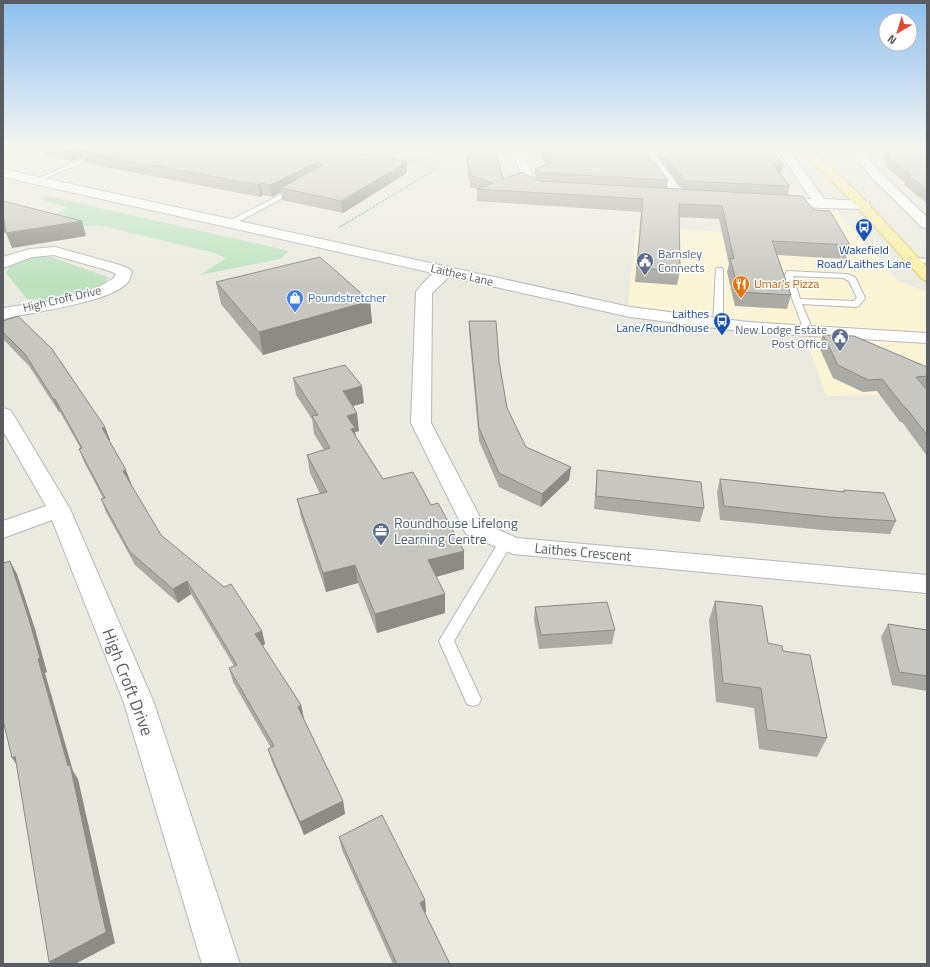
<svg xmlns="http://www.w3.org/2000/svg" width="930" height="967" font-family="'Titillium Web',sans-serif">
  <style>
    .commercial { fill: #fbf5d5 }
    .education { fill: #dbd9cf }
    .green { fill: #bee2c0 }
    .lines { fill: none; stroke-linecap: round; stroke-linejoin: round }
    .lane-casing { stroke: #b6b8bd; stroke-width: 2 }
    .street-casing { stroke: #b6b8bd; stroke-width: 2 }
    .secondary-casing { stroke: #b6b9be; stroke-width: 2 }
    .primary-casing { stroke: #e8c95c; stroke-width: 2 }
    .path { stroke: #98c2a6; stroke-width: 1.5; stroke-dasharray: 2.5 1; stroke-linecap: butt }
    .lane { fill: #fff; fill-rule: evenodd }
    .street { fill: #fff; fill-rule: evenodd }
    .secondary { fill: #fff; fill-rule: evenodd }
    .primary { fill: #faf1a7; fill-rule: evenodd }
    .wall { fill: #acaaa5 }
    .shaded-wall { fill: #8c8b86 }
    .building { fill: #c8c6c0; stroke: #8c8b86 }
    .labels { text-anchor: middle; stroke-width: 3; stroke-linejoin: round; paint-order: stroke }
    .far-transit-label { font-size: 12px; fill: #164399; stroke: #fff }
    .far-service-label { font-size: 12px; fill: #4e5e75; stroke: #fff; text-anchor: start }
    .far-street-label { font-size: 12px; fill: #595c61; stroke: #fff }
    .far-food-label { font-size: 12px; fill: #c56008; stroke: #fff; text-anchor: start }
    .far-shop-label { font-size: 12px; fill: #366cbe; stroke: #fff; text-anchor: start }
    .service-label { font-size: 14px; fill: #4e5e75; stroke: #fff; text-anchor: start }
    .street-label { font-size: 14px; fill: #595c61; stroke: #fff }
    .near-street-label { font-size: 17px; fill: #595c61; stroke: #fff }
  </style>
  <rect width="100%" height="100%" fill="#ebeae0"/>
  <polygon class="commercial" points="753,206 836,210 898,281 927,292 927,394 826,396 801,325 698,315 628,305 636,227 762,234"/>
  <polygon class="education" points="351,149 438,149 435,171"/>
  <g class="green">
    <polygon points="48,196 289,251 280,259 200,275 226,258 214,253 99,225 29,230 14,230 60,212 68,207 41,200"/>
    <polygon points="39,256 51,257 108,277 105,283 94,288 43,300 27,299 6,273 10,265"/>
  </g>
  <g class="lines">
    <g class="lane-casing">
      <g id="lane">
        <polygon points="106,149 114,149 39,181 34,180"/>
        <polygon points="296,187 299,189 298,190 232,225 229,225 225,223"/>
        <polygon points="909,257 927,259 927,263 909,261"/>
        <polygon points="716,268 722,268 723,270 723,324 718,327 713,324"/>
        <path d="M787 271 847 274 855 277 865 298 859 306 856 307 802 304 813 331 811 333H805L784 277ZM793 276 843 278 849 281 857 298 854 301 800 299Z"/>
        <polygon points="505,538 510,540 512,543 454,641 481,699 479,704 473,706 467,704 439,641 500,540"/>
      </g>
    </g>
    <g class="street-casing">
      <g id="street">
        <polygon points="512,149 522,149 534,180 541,184 553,185 555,188 553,191 538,191 525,185"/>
        <polygon points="639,149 650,149 684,193 686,196 684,199 676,199"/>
        <polygon points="777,149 788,149 824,199 864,201 869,202 870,205 869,208 864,209 821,208 772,204 771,201 772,198 777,197 811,199"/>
        <polygon points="859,149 869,149 866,156 881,173 927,217 927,228 922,227 873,179 854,156"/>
        <path d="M55 247 120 265 129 269 132 272C130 276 130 281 127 283 109 303 31 312 3 319L4 308 47 301 95 289 114 278 116 274 110 271 54 255 32 257 3 268V257L30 249Z"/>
        <path d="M447 266 452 268 455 271 432 293 431 423 483 523 517 538 927 575V593L513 554 466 534 411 423 416 292C423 282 435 269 447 266Z"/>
        <polygon points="3,408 10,410 13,414 70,509 154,703 240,964 202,964 124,703 52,520 3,538 3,521 46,506 3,431"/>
      </g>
    </g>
    <g class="secondary-casing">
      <polygon id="secondary" points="3,169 630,307 747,322 927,333 927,343 747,332 630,317 3,177"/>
    </g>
    <g class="primary-casing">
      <polygon id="primary" points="799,149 811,149 857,192 927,267 927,281 922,279 848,197"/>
    </g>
    <polyline class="path" points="340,227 434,170"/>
    <use href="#lane" class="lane"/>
    <use href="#street" class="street"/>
    <use href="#secondary" class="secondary"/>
    <use href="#primary" class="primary"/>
  </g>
  <g class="wall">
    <polygon points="43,149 338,149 407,162 407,173 343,213 282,200 281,192 272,197 263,195 260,197 85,163 83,157 73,161 46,157"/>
    <polygon points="465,149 495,149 503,179 525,174 538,180 535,178 535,169 546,165 537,149 644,149 668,180 667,188 682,189 652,149 768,149 784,164 781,174 780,174 790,186 788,195 814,210 850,245 846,259 777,255 791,295 787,309 735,306 727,272 729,264 719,219 679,217 680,271 677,285 635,282 641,212 477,201 477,189 470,187"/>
    <polygon points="886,149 927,149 927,203 904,185 905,182 886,167 887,162 882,161"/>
    <polygon points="216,282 370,301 372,323 263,355 221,304"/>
    <polygon points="3,321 105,427 110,440 109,440 131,483 130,483 161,535 262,631 265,644 263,646 301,705 304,719 343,801 345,814 304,835 272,762 268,749 271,748 233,682 229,668 234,666 191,594 178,603 135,565 106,512 101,499 103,498 84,462 79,449 81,449 60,412 59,412 29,366 3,339"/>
    <polygon points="469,321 499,361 507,408 526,447 571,467 569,480 541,507 499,487 479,441 469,332"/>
    <polygon points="823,335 927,367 927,389 926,389 927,390 927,456 902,422 900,422 877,391 863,392 833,378 819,347"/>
    <polygon points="293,378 364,403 353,406 359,431 355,432 356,436 383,479 464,569 436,577 445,613 377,633 358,583 326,592 301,517 297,499 320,494 310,473 307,455 324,450 314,434 312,419 296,395"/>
    <polygon points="597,470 704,508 700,522 594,509"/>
    <polygon points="720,479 843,492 844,490 896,521 890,534 823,530 720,520 717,492"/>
    <polygon points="715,601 768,643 827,738 817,757 759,749 754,708 716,702 709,620"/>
    <polygon points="535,607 615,630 612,644 539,649 534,620"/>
    <polygon points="888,624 927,630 927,691 892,685 881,637"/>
    <polygon points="339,837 425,900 426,912 425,913 450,964 393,964 342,850"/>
  </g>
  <g class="shaded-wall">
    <polygon points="74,149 102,149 82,152 83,157 73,161 70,150"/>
    <polygon points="317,162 318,174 281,188 281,192 272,197 270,185"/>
    <polygon points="407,162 407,173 343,213 341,201"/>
    <polygon points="261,183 263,195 260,197 258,185"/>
    <polygon points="3,218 4,218 9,232 3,233"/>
    <polygon points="82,221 86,236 12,248 6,233"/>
    <polygon points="370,301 372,323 263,355 259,332"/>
    <polygon points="362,386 364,403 345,408 343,391"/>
    <polygon points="55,399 60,412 59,412 54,400"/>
    <polygon points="357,413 359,431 355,432 357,445 347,416"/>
    <polygon points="105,427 110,440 106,441 102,428"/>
    <polygon points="571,467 569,480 541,507 542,494"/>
    <polygon points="126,470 131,483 127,484 123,471"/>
    <polygon points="464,551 464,569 428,579 428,560"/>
    <polygon points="10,561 17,574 35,629 47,672 45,673 73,771 78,779 115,943 75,964 51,964 49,962 68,766"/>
    <polygon points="355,565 358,583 326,592 323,573"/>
    <polygon points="187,581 191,594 178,603 173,589"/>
    <polygon points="445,594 445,613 377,633 375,614"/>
    <polygon points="262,631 265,644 259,648 255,634"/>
    <polygon points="301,705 304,719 301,720 298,707"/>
    <polygon points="15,756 21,771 12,758"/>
    <polygon points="343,801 345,814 304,835 300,822"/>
    <polygon points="425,900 426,912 421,915 420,903"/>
  </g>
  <g class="building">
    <polygon points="60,149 74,149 70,150"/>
    <polygon points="89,149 338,149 407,162 341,201 281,188 323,165 317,162 270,185 261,183 258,185 82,152"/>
    <polygon points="467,149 495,149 503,179 523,172 525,174 539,181 802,196 814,210 830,211 850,245 772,241 791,295 739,292 730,258 734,259 722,206 679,204 680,271 637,268 643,199 477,189 493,183 470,175"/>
    <polygon points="543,149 644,149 668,180 542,173 535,169 551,163"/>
    <polygon points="660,149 768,149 784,164 772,164 790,186 685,181"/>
    <polygon points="886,149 927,149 927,190 908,175 911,175 889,158 890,153 885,152"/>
    <polygon points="3,201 82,221 6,233 4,218 3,218"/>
    <polygon points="320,257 370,301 259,332 216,282"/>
    <polygon points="18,316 52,349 105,427 102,428 126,470 123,471 161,535 224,587 231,584 262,631 255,634 301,705 298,707 343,801 300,822 268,749 274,746 229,668 237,665 187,581 173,589 130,552 101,499 105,498 79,449 82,448 55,399 54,400 25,354 3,332 3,321"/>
    <polygon points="469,321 496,321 499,361 507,408 526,447 571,467 542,494 499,473 479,428"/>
    <polygon points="823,335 854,336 927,367 927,376 916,377 927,390 927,435 907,409 906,409 882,379 868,380 838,365"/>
    <polygon points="345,365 362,386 343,391 357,413 347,416 355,428 351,429 383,479 413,472 431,505 438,503 464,551 428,560 445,594 375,614 355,565 323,573 297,499 327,492 307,455 330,448 312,416 318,415 293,378"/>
    <polygon points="597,470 701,482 704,508 596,496"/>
    <polygon points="720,479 845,492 844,490 884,493 896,521 829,517 724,506"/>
    <polygon points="10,561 28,616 40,658 38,659 68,766 70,765 106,932 49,962 15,756 12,758 3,720 3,563"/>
    <polygon points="715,601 762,606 768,643 782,646 783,651 810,655 827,738 767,730 761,688 723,683"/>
    <polygon points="607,602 615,630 541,635 535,607"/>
    <polygon points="888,624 927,630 927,676 899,672"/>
    <polygon points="382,815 425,900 420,903 450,964 397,964 339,837"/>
  </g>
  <linearGradient id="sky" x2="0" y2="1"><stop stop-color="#8cbeef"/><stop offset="0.52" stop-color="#f6f6f1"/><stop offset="1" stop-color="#f6f6f1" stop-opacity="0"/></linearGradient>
  <rect width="930" height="284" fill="url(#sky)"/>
  <defs>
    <g id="bus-pin" transform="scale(0.9)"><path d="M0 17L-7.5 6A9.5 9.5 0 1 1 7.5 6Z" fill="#1a4fb4" stroke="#fff"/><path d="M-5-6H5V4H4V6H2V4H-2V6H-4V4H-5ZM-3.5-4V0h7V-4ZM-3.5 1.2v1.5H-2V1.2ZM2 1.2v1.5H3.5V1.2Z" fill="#fff"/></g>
    <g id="civic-pin" transform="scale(0.9)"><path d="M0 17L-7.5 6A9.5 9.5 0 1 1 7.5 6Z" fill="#5c6f8a" stroke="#fff"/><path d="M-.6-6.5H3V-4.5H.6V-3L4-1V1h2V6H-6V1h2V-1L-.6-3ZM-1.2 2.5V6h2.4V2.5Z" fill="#fff"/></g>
    <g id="restaurant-pin" transform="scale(0.9)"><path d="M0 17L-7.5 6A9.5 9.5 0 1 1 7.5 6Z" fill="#e8710a" stroke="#fff"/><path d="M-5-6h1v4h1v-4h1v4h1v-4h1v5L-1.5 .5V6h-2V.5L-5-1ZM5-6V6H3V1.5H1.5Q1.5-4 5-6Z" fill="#fff"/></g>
    <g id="shop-pin" transform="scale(0.9)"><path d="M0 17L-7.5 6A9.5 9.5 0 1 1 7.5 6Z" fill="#3f7fe0" stroke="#fff"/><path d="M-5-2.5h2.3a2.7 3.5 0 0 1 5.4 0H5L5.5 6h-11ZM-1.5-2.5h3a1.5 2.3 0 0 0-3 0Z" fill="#fff"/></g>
    <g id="office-pin" transform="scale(0.9)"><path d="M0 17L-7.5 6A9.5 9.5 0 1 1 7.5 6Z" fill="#5c6f8a" stroke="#fff"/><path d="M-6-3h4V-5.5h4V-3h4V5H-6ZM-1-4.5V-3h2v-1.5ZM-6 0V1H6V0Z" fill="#fff"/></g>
  </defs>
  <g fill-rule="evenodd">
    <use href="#bus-pin" x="864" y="227"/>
    <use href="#civic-pin" x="645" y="261"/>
    <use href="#restaurant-pin" x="741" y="284"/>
    <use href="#shop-pin" x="295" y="298"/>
    <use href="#bus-pin" x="722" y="321"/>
    <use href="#civic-pin" x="840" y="337"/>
    <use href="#office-pin" x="381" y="531"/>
  </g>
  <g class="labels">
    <g class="far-transit-label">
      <text x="864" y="254">Wakefield<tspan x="864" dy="14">Road/Laithes Lane</tspan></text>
      <text x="709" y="318" text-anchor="end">Laithes<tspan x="709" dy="14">Lane/Roundhouse</tspan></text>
    </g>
    <g class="far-service-label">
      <text x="658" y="258">Barnsley<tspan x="658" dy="14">Connects</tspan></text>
      <text x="827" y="334" text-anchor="end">New Lodge Estate<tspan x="827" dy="14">Post Office</tspan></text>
    </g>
    <g class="far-street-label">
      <text transform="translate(462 275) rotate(13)" y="4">Laithes Lane</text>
      <text transform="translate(62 299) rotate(-13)" y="4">High Croft Drive</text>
    </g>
    <g class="far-food-label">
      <text x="754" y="288">Umar's Pizza</text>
    </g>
    <g class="far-shop-label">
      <text x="308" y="302">Poundstretcher</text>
    </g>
    <g class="service-label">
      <text x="394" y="528">Roundhouse Lifelong<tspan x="394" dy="16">Learning Centre</tspan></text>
    </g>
    <g class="street-label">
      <text transform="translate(583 552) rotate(5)" y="5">Laithes Crescent</text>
    </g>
    <g class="near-street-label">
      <text transform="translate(128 682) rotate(69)" y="6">High Croft Drive</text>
    </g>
  </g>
  <rect width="930" height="967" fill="none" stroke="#595c61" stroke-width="8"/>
  <g transform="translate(898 32) rotate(218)"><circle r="19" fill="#ffffff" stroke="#bdbec0"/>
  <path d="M0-3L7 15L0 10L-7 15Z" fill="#de4b34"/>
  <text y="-6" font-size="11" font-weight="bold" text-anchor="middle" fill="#595c61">N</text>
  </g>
</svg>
